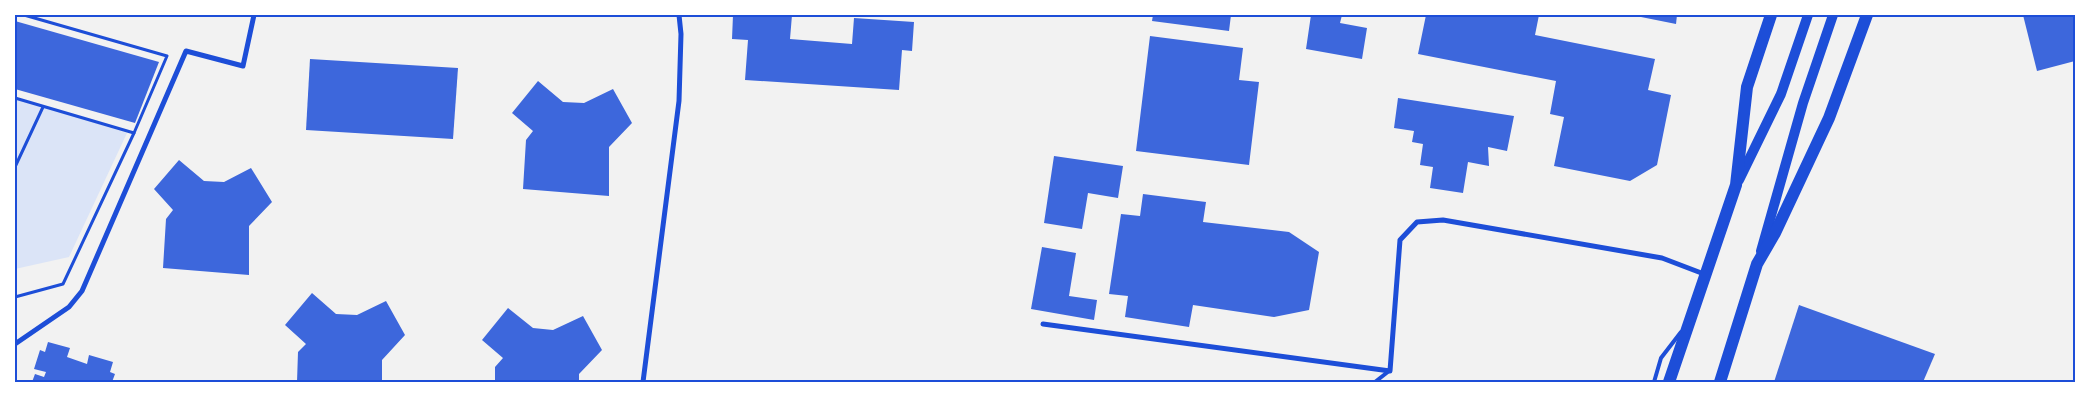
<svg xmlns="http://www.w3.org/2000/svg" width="2090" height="397" font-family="'Space Grotesk',sans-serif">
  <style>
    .green { fill: #dbe4f7 }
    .building { fill: #3d67dc }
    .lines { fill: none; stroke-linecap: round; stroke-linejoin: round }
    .path { stroke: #1d4ed8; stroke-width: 3 }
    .service { stroke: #1d4ed8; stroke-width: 4 }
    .minor { stroke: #1d4ed8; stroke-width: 5 }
    .secondary { stroke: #1d4ed8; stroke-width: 10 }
    .primary { stroke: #1d4ed8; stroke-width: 12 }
    .neatline { fill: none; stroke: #1d4ed8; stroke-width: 2 }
  </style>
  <rect width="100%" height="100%" fill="#f2f2f2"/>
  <polygon class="green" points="15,97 127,133 69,257 15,269"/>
  <g class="building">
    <polygon points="733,15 792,15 790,39 852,44 854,18 914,22 912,51 902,50 899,90 745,80 748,40 732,39"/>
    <polygon points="1153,15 1231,15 1229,31 1152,21"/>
    <polygon points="1311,15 1342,15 1340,23 1367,28 1362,59 1306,49"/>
    <polygon points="1426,15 1539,15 1535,35 1655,59 1648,90 1671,95 1657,165 1630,181 1554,166 1564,117 1550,114 1556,81 1418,54"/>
    <polygon points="1631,15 1677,15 1676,24"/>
    <polygon points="2023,15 2075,15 2075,61 2037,71"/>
    <polygon points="15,21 159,62 135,123 15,89"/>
    <polygon points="1150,36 1243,48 1239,80 1259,82 1249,165 1136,151"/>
    <polygon points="310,59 458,68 453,139 306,130"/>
    <polygon points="538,81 563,102 584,103 613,89 632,123 609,147 609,196 523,189 526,140 533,131 512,113"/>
    <polygon points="1398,98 1514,116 1507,151 1488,147 1489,166 1468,162 1463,193 1430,188 1433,167 1420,165 1423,144 1412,142 1414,131 1394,128"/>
    <polygon points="1054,156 1123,166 1118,198 1088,193 1082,229 1044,223"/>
    <polygon points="179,160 204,181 224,182 251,168 272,202 249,226 249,275 163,268 166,219 173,210 154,189"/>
    <polygon points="1143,194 1206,202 1203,222 1289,232 1319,252 1309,310 1274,317 1193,305 1189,327 1125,317 1128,296 1109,294 1121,214 1140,216"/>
    <polygon points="1042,247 1076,253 1069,296 1097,300 1094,320 1031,309"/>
    <polygon points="312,293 336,314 357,315 386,301 405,335 382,360 382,382 297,382 298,352 306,344 285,325"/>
    <polygon points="1799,305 1935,354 1923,382 1774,382"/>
    <polygon points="508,308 533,328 553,330 583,316 602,350 579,374 579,382 495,382 495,367 503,358 482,340"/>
    <polygon points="48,342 70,348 67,357 87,364 89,355 113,362 110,372 115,374 112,382 32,382 35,374 44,377 46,372 34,369 40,350 45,352"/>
  </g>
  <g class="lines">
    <g class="path">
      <polyline points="15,98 134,133"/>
      <polyline points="15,167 43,107"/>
      <polyline points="15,297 63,284 134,133 167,56 24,15"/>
    </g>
    <g class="service">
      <polyline points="1375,382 1389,371"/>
      <polyline points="1654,382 1661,358 1681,332"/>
    </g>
    <g class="minor">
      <polyline points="1043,324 1390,371 1400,240 1417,222 1443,220 1662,258 1704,274"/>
      <polyline points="15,344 69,307 82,291 186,51 243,66 254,15"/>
      <polyline points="643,382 679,101 681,34 679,15"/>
    </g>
    <g class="secondary">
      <polyline points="1739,180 1781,94 1808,15"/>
      <polyline points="1761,251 1803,103 1833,15"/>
    </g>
    <g class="primary">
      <polyline points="1669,382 1736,185 1747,87 1771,15"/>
      <polyline points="1720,382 1757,264 1775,233 1829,118 1867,15"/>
    </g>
  </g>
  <rect width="2090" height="397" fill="none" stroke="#ffffff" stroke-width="32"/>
  <rect x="16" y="16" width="2058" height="365" class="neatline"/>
</svg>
